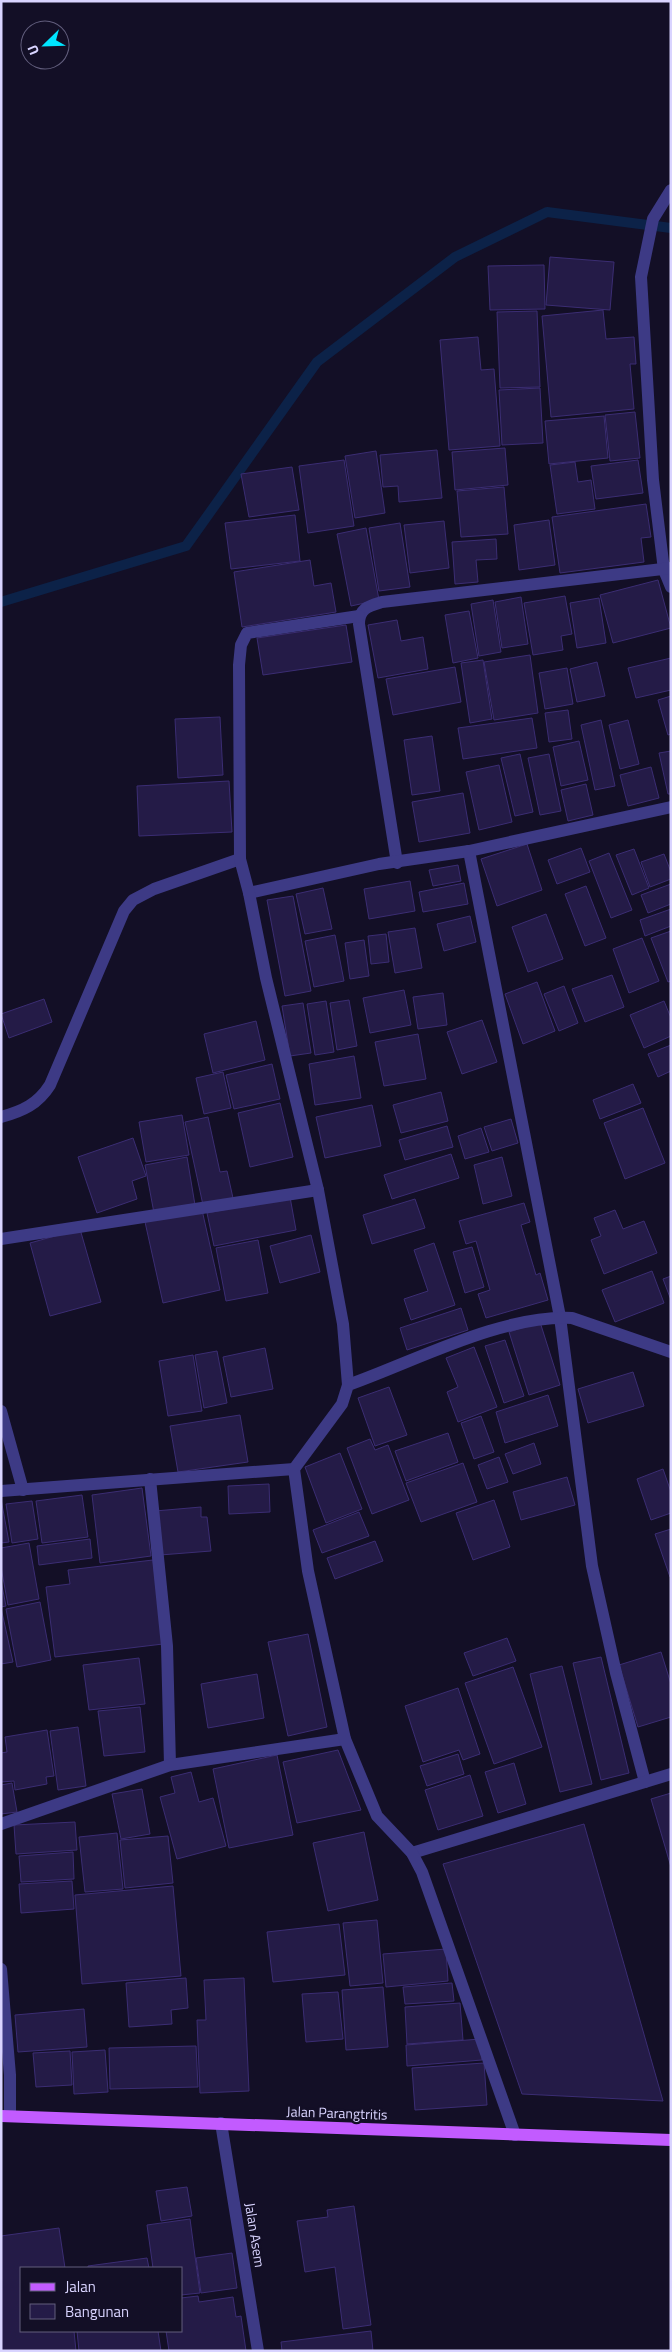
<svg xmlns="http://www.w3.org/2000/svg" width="672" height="2352" font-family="'Titillium Web',sans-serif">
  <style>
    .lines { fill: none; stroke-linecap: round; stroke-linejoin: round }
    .stream { stroke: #0c2248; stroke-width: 10 }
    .building { fill: #241b47; stroke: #3b2d73 }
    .minor { stroke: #3d3a85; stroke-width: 12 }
    .major { stroke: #c25bff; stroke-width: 12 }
    .labels { text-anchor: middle; stroke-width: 4.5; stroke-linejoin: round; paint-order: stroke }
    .street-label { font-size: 14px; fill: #d9d4ff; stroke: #130f26 }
  </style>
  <rect width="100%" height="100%" fill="#130f26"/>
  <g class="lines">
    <polyline class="stream" points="1,602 186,546 317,362 455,257 547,212 671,228"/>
  </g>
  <g class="building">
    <polygon points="550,257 614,262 610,310 546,305"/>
    <polygon points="544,265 545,309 490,310 488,266"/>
    <polygon points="603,310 606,339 634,337 636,364 630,364 634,409 551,417 542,316"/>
    <polygon points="537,311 540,387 500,388 497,312"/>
    <polygon points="478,337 481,370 494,369 500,446 449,450 440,340"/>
    <polygon points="540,388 543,443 502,445 499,390"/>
    <polygon points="635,412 640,458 610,461 605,415"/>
    <polygon points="604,416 608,458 549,464 545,421"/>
    <polygon points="505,448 508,485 455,490 452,452"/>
    <polygon points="437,450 442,498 399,502 398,486 383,487 380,455"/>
    <polygon points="376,451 385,513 355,518 345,456"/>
    <polygon points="344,460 354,526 308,533 299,466"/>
    <polygon points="638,460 643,493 596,499 591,466"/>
    <polygon points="575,462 578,482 591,480 595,509 557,514 550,465"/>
    <polygon points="292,467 299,510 249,517 241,474"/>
    <polygon points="504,487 508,534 461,537 457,491"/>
    <polygon points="646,504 651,537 641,538 644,562 560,573 552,517"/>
    <polygon points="295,515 300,561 231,569 225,523"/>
    <polygon points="549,520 555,565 519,570 514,525"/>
    <polygon points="444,521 449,568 410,573 404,525"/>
    <polygon points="400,523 410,587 379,591 369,528"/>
    <polygon points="366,528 379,600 351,606 337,534"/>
    <polygon points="496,539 497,559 476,560 478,582 455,584 452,542"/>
    <polygon points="310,560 314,586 331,583 336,612 242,627 234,572"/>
    <polygon points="658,580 671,628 613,643 600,595"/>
    <polygon points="565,596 572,634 561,636 563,650 533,655 524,603"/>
    <polygon points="521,597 528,644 502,648 495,602"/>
    <polygon points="599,598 606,643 577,648 570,603"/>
    <polygon points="493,600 501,652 479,656 471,604"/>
    <polygon points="469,611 478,658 453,663 445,615"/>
    <polygon points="397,620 401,641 423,637 428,669 378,678 368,625"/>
    <polygon points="346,625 352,662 263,675 257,638"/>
    <polygon points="530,655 538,713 494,720 484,662"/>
    <polygon points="671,658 671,690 636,698 628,668"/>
    <polygon points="483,660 492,719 470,723 461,663"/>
    <polygon points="597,662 605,696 577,702 570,669"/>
    <polygon points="455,667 461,702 393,715 386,679"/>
    <polygon points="567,668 573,704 545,709 539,673"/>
    <polygon points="671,696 671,734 668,735 658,700"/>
    <polygon points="568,710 572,739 549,742 545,713"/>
    <polygon points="220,717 223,775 178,778 175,719"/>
    <polygon points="532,718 537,748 463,759 458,728"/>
    <polygon points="601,720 615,786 595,790 581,725"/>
    <polygon points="628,720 639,764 620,769 609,725"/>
    <polygon points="432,736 440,791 412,795 404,740"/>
    <polygon points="579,741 588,780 561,786 553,747"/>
    <polygon points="671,751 671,794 668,794 659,753"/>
    <polygon points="520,754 533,812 515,816 501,758"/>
    <polygon points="549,754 561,811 540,815 528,758"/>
    <polygon points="499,765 512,822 479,830 466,772"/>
    <polygon points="651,767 659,798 628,806 620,775"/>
    <polygon points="229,781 232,832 139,836 137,786"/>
    <polygon points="586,784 593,815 568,821 561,790"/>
    <polygon points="463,793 470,833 419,842 412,802"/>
    <polygon points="527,844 542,890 497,906 481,859"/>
    <polygon points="581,848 590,872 557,884 548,860"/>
    <polygon points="634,849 649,888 632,895 616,855"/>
    <polygon points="609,853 632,910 611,918 589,861"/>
    <polygon points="664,854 671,872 671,879 650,887 641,862"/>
    <polygon points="458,865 461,881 433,886 429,870"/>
    <polygon points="410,881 415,911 369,919 364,889"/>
    <polygon points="464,883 468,904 423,912 419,892"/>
    <polygon points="671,884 671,904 648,913 641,895"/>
    <polygon points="586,886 606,938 585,946 565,894"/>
    <polygon points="323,888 332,929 305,934 296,894"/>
    <polygon points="293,896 311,991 285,996 267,900"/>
    <polygon points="671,909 671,926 645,936 640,920"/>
    <polygon points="546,914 563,959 528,972 512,927"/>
    <polygon points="470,916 476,942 444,951 437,924"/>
    <polygon points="415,928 422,968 395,973 388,932"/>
    <polygon points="671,931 671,981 668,982 651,938"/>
    <polygon points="386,934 389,962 371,964 368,936"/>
    <polygon points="335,935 344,981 314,987 305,941"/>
    <polygon points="642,938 659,981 629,993 613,949"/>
    <polygon points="364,940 369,976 350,979 345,943"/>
    <polygon points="612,975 624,1007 585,1022 572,989"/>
    <polygon points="537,982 555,1031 523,1044 505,994"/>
    <polygon points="564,986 578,1023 559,1031 544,994"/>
    <polygon points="404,990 411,1025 370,1033 363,998"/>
    <polygon points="443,993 447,1025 418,1029 413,997"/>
    <polygon points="44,999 52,1022 9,1038 1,1014"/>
    <polygon points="349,1000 357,1046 337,1050 330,1003"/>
    <polygon points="326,1001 334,1052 315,1055 307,1004"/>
    <polygon points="664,1001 671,1018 671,1036 644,1048 630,1015"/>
    <polygon points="303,1003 311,1053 290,1056 282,1006"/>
    <polygon points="482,1020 497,1062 462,1074 447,1032"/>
    <polygon points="256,1021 265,1060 213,1073 204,1034"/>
    <polygon points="418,1034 426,1079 384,1086 375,1042"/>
    <polygon points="671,1045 671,1071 658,1077 648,1054"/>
    <polygon points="354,1056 361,1098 315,1105 309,1064"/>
    <polygon points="272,1064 280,1099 234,1109 226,1075"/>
    <polygon points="223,1072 231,1108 204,1114 196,1078"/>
    <polygon points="633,1084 641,1103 600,1119 593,1100"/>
    <polygon points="441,1092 448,1121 401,1133 393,1105"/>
    <polygon points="280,1103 293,1157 250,1167 238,1113"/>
    <polygon points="372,1105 381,1146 325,1158 316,1117"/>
    <polygon points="643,1108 665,1163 625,1179 604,1123"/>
    <polygon points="182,1115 189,1155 146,1162 139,1122"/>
    <polygon points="208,1117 220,1172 227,1171 233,1198 203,1205 185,1122"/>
    <polygon points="511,1119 518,1143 492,1151 484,1127"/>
    <polygon points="447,1126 453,1147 405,1160 399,1140"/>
    <polygon points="481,1128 489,1152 465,1159 458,1136"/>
    <polygon points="133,1138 146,1176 132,1181 137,1199 97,1213 78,1157"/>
    <polygon points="451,1154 459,1178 392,1199 384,1175"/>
    <polygon points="187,1157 195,1205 154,1213 145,1165"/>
    <polygon points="502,1157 512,1196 483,1204 474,1165"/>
    <polygon points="290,1197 296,1230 214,1246 207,1213"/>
    <polygon points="415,1199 425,1228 372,1244 363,1215"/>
    <polygon points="524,1203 530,1222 521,1225 536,1275 540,1273 548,1300 486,1318 478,1294 490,1290 476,1241 466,1244 459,1221"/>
    <polygon points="202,1210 220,1290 163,1303 145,1222"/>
    <polygon points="615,1210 623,1229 644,1221 657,1253 604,1274 591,1240 601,1236 594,1218"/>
    <polygon points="80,1229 101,1302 50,1316 30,1243"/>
    <polygon points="311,1235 320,1272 280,1283 270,1246"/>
    <polygon points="258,1240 268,1293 226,1301 216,1248"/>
    <polygon points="434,1243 455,1305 411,1320 404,1299 428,1291 414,1250"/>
    <polygon points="472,1247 484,1287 465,1293 453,1252"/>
    <polygon points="652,1271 664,1303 615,1322 602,1290"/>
    <polygon points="671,1276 671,1300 663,1279"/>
    <polygon points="461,1308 468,1330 407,1350 400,1328"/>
    <polygon points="540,1322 560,1385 529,1395 509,1332"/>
    <polygon points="505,1340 524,1396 504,1403 485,1346"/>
    <polygon points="474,1347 497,1407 458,1422 447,1392 458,1387 446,1358"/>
    <polygon points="265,1348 273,1389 231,1397 223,1357"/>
    <polygon points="217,1351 227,1403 204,1408 195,1355"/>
    <polygon points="193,1355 202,1411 168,1416 159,1361"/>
    <polygon points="633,1372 644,1406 588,1423 578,1389"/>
    <polygon points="389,1387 407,1435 375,1446 358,1398"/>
    <polygon points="548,1395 558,1426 505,1443 496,1412"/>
    <polygon points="240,1415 248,1462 178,1472 170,1426"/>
    <polygon points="481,1416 494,1452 474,1459 461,1423"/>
    <polygon points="448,1433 458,1462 406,1481 395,1451"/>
    <polygon points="370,1439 375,1450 388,1445 409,1500 372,1514 347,1448"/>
    <polygon points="534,1443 541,1464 513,1474 505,1454"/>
    <polygon points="340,1453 362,1509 326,1523 305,1467"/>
    <polygon points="499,1457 508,1482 487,1489 478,1465"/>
    <polygon points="463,1463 477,1502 421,1522 406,1483"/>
    <polygon points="663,1469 671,1492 671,1513 651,1520 637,1479"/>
    <polygon points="567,1477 575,1505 521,1520 513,1492"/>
    <polygon points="269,1484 270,1512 229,1514 228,1486"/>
    <polygon points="142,1488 151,1556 100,1563 92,1495"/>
    <polygon points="82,1495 88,1537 42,1543 36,1501"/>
    <polygon points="1,1499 9,1542 1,1543"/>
    <polygon points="494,1500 510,1547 473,1560 456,1513"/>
    <polygon points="32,1501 38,1539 12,1543 6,1504"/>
    <polygon points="201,1507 201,1517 207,1517 211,1551 160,1555 155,1511"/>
    <polygon points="359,1512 369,1536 322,1553 313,1530"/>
    <polygon points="671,1529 671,1577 670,1577 655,1534"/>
    <polygon points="90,1539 92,1558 39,1565 37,1546"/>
    <polygon points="375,1541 383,1561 335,1579 327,1558"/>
    <polygon points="29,1543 39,1599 8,1605 1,1567 1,1548"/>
    <polygon points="153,1560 163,1644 55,1657 46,1587 70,1584 68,1570"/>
    <polygon points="1,1581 6,1606 1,1607"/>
    <polygon points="40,1602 51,1660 17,1667 6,1609"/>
    <polygon points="1,1608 13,1662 1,1664"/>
    <polygon points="308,1634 327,1727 288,1736 268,1642"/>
    <polygon points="507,1638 516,1661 473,1676 464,1653"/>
    <polygon points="661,1652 671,1684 671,1717 638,1727 619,1665"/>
    <polygon points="601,1657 629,1773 601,1780 573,1663"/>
    <polygon points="139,1658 145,1704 89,1710 83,1665"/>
    <polygon points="562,1666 592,1784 560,1792 530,1674"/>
    <polygon points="513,1667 542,1747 494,1764 465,1683"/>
    <polygon points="257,1674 264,1718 208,1728 201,1684"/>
    <polygon points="458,1688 480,1754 463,1760 459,1750 423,1762 405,1706"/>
    <polygon points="140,1707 145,1752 104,1756 98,1711"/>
    <polygon points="78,1727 86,1786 58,1790 50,1731"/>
    <polygon points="47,1730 54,1776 46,1777 47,1784 15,1790 14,1781 1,1782 1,1753 7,1752 5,1737"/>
    <polygon points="338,1750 361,1810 297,1823 283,1762"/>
    <polygon points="458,1754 464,1774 427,1786 420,1766"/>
    <polygon points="277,1755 293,1835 229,1848 213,1769"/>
    <polygon points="514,1763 526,1804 498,1813 485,1772"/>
    <polygon points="191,1772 199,1802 213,1798 226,1846 177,1859 160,1797 175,1793 171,1777"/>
    <polygon points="470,1775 483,1816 438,1830 425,1790"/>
    <polygon points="12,1783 17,1812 1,1814 1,1785"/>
    <polygon points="142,1789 150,1834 121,1839 112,1794"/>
    <polygon points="671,1793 671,1867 651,1799"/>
    <polygon points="75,1822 77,1850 16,1854 14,1825"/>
    <polygon points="584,1824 663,2101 522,2094 443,1864"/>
    <polygon points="364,1832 378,1900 328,1911 313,1843"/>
    <polygon points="117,1833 123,1889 85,1892 79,1837"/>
    <polygon points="168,1836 173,1883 125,1888 120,1840"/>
    <polygon points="73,1852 74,1879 21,1882 19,1856"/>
    <polygon points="72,1881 74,1909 21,1913 19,1884"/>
    <polygon points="173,1886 181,1976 82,1984 75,1895"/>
    <polygon points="377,1920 383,1983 350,1986 343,1923"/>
    <polygon points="339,1924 345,1975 273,1982 267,1932"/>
    <polygon points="446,1949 448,1981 386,1987 383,1954"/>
    <polygon points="186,1978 188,2008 171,2010 172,2024 129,2027 126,1983"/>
    <polygon points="244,1978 249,2091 200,2093 197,2020 206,2020 204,1980"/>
    <polygon points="452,1983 454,2001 405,2004 403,1987"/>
    <polygon points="383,1987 388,2047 346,2050 342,1990"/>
    <polygon points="338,1992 343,2039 306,2042 302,1994"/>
    <polygon points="460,2003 463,2040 407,2044 405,2007"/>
    <polygon points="84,2009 87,2047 18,2052 15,2015"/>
    <polygon points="480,2039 482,2060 407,2066 406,2045"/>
    <polygon points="196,2046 198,2087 110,2089 109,2048"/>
    <polygon points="105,2050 108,2092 74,2094 72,2052"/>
    <polygon points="70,2051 72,2085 36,2087 33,2053"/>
    <polygon points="484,2063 487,2105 415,2110 412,2068"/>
    <polygon points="187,2187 192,2216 161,2221 156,2191"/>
    <polygon points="354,2206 371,2325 343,2329 335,2267 305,2272 297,2221 328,2217 327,2210"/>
    <polygon points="190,2219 200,2293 181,2295 181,2268 153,2268 147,2225"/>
    <polygon points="59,2228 65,2268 21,2268 21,2331 74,2331 76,2351 1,2351 1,2236"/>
    <polygon points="232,2253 237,2288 201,2293 196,2258"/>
    <polygon points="147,2258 149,2268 88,2268 88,2266"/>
    <polygon points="198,2296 199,2302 233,2297 236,2317 241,2316 246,2351 169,2351 166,2331 181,2331 181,2298"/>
    <polygon points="77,2331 158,2331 161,2351 79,2351"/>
    <polygon points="371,2331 373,2351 282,2351 281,2342"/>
  </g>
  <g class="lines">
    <g class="minor">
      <polyline points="671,190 653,219 641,277 653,480 664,570 671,587"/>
      <polyline points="469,851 560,1317 592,1566 616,1673 645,1782"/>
      <path d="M397 863 359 624C359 608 369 606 382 602L671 568"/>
      <polyline points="249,893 379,864 469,851 671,807"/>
      <path d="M1 1117C23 1111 38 1104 50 1085L124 911 133 900 154 889 240 859"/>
      <polyline points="1,1239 318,1190"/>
      <polyline points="348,1385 343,1324 318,1190 266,978 249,893 240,859 239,665 241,645 247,633 359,616"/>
      <polyline points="1,1411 23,1490"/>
      <polyline points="150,1479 167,1646 170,1765"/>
      <polyline points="1,1491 294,1469"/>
      <polyline points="1,1824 170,1765 345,1739"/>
      <polyline points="412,1853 671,1774"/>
      <polyline points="1,1969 10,2075 10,2116"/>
      <polyline points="221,2123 258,2351"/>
      <path d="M515 2135 422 1872 412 1853 377 1816 345 1739 308 1571 294 1469 342 1404 348 1385C416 1361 500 1315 572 1318L671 1352"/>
    </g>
    <polyline class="major" points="1,2116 671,2140"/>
  </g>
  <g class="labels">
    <g class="street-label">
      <text transform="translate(337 2113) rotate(2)" y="5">Jalan Parangtritis</text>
      <text transform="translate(255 2235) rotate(81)" y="5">Jalan Asem</text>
    </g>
  </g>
  <rect width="672" height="2352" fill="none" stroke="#d9d4ff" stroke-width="5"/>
  <rect x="20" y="2267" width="162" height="65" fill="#130f26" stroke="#625e7d"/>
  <rect x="30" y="2283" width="25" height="8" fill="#c25bff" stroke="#625e7d"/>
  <text x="65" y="2292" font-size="15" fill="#d9d4ff">Jalan</text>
  <rect x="30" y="2304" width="25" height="15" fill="#241b47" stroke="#625e7d"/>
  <text x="65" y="2317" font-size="15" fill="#d9d4ff">Bangunan</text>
  <g transform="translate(45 45) rotate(247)"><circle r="24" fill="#130f26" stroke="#625e7d"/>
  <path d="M0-4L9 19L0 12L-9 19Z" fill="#00e5ff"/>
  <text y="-8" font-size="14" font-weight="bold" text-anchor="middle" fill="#d9d4ff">U</text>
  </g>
</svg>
